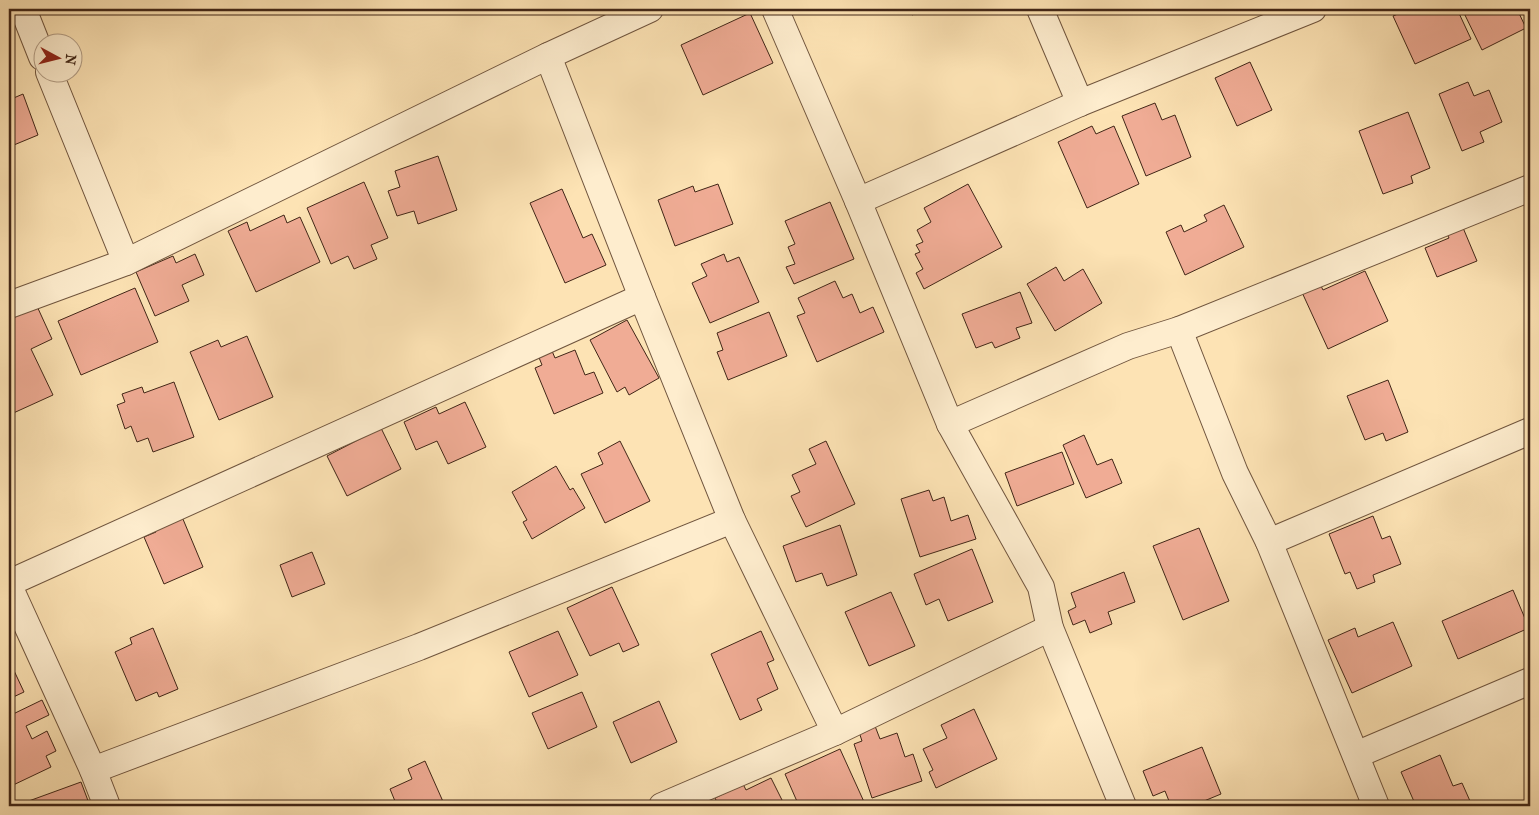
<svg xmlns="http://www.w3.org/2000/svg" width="1539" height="815" font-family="'IM FELL French Canon',serif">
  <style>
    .building { fill: #f0ac95; stroke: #412617 }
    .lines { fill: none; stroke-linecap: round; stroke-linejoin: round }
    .minor-casing { stroke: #70553e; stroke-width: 28 }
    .minor { stroke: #feedce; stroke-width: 26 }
  </style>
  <rect width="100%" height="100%" fill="#fde3b4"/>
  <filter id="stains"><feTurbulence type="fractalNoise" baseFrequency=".004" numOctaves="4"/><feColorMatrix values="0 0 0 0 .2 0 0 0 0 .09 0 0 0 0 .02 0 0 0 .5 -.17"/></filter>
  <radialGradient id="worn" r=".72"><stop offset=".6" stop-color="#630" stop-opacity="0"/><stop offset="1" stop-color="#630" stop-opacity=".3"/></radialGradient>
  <g class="building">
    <polygon points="909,9 925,9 912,15"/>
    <polygon points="1410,9 1457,9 1471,39 1415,64 1393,16"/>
    <polygon points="1462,9 1517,9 1526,28 1482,50"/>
    <polygon points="750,13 773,63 703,95 681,45"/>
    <polygon points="1250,62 1272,110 1237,126 1215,78"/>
    <polygon points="1468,82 1474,96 1489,90 1502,122 1480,132 1484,142 1462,151 1439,94"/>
    <polygon points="23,94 38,135 9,147 9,100"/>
    <polygon points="1155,103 1162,120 1175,115 1191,157 1146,176 1122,116"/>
    <polygon points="1408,112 1430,168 1411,176 1413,183 1383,194 1359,131"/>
    <polygon points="1092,126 1096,134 1114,126 1139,184 1087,208 1058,142"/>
    <polygon points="438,156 457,210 418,224 414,211 397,216 388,191 400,187 395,171"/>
    <polygon points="364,182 388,238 371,245 377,259 354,269 348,256 331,264 307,208"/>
    <polygon points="718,184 733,224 675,246 658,200 693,186 695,192"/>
    <polygon points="968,184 1002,247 924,289 916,273 923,269 915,254 920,252 916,245 923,242 917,230 931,222 924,208"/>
    <polygon points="562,189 583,238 592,234 606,265 565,283 530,203"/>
    <polygon points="830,202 854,259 794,284 786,267 795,264 788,247 795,244 785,221"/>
    <polygon points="1224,205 1244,247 1185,275 1166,232 1181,225 1184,232 1207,221 1204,215"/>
    <polygon points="284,215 287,223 300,217 320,262 256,292 228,231 247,222 250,231"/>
    <polygon points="1461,223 1477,261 1437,277 1425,248 1449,238 1445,230"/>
    <polygon points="195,254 204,275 182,285 189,301 155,316 136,272 173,256 176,263"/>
    <polygon points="724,254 727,262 739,257 759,302 710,323 692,283 707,276 701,264"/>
    <polygon points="1056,267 1064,281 1083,269 1102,303 1055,331 1027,284"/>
    <polygon points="1365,271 1388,321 1328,349 1300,288 1318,280 1323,290"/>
    <polygon points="835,281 843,298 852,294 860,313 873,307 884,332 817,362 797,316 805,313 798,298"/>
    <polygon points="135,288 158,342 81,375 58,321"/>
    <polygon points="1020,292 1032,323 1016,328 1020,338 995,348 992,342 976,348 962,314"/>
    <polygon points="36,304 52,339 31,349 53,395 9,415 9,317"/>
    <polygon points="769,312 787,356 728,380 717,352 723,350 717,333"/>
    <polygon points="627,320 659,378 629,395 625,387 617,392 590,340"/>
    <polygon points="247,336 273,397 219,420 190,352 218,340 221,347"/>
    <polygon points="549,344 555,358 575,350 585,375 594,372 603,393 554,414 535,368 542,365 536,350"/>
    <polygon points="1388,380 1408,432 1386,441 1383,433 1365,440 1347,396"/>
    <polygon points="174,382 194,437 153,452 148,438 137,442 131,426 125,429 117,405 125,402 122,394 142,387 144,393"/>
    <polygon points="465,402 486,447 448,464 437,441 416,450 404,422 436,407 439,414"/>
    <polygon points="381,428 401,469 347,496 327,456"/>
    <polygon points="1084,435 1097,465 1112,459 1122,483 1086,498 1063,445"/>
    <polygon points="620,441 650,501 605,523 581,474 603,464 598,453"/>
    <polygon points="826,441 855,504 806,527 791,496 800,492 792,475 816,464 809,449"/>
    <polygon points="1062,452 1074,484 1017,506 1005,473"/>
    <polygon points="556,466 570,490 573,488 585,508 532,539 523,522 527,520 512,492"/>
    <polygon points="929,490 933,501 944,497 951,521 968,515 976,539 920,557 901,499"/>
    <polygon points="180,512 203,567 164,584 144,537 156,532 152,524"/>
    <polygon points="1373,516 1382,539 1390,536 1401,564 1373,575 1375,582 1357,589 1350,572 1345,574 1329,534"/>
    <polygon points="840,525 857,575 827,586 822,573 796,582 783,546"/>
    <polygon points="1199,528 1229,601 1183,620 1153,546"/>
    <polygon points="972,549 993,602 948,621 939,599 926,605 914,574"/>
    <polygon points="312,552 325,584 292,597 280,565"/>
    <polygon points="1124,572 1135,602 1108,612 1112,624 1090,633 1085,620 1073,625 1068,611 1076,607 1071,593"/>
    <polygon points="612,587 639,645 623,652 619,643 590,656 567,608"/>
    <polygon points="1513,590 1529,628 1458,659 1442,621"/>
    <polygon points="891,592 915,646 869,666 845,612"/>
    <polygon points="1393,622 1412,666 1352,693 1328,640 1355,628 1358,637"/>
    <polygon points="153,628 178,689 159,697 157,692 136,701 115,652 132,644 130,638"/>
    <polygon points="558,631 578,675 529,697 509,652"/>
    <polygon points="761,631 774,660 767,663 778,689 757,699 762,710 740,720 711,654"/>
    <polygon points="9,660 24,692 9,699"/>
    <polygon points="582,692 597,727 548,749 532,713"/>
    <polygon points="42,700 49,715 26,726 32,739 47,731 56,751 46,756 51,767 9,787 9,716"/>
    <polygon points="659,701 677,742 631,763 613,722"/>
    <polygon points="974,709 997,759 936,788 929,772 933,770 923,749 947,738 941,725"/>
    <polygon points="875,726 880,739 897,733 905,757 913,754 922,781 872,798 854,744 862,741 859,732"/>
    <polygon points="1202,747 1221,794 1192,806 1171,806 1165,791 1153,796 1143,771"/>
    <polygon points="840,749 865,804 860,806 799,806 785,774"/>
    <polygon points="1440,755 1453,786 1462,783 1470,801 1458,806 1416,806 1401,772"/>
    <polygon points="425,761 445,806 397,806 390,789 412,779 408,769"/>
    <polygon points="771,778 785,806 719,806 715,798 743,784 746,790"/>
    <polygon points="81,782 90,806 27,806 26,802"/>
  </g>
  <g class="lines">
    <g class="minor-casing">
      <g id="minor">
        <polyline points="23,9 42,57"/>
        <polyline points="775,9 858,201 950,424 1041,587 1050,628 1123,806"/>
        <polyline points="1040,9 1080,103"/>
        <polyline points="548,56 642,297 732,520 835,732"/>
        <polyline points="49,72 126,262"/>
        <polyline points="858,201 1080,103 1313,9"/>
        <polyline points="9,305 126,262 548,56 650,9"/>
        <polyline points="1179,330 1235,473 1269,542 1376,806"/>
        <polyline points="950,424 1128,346 1179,330 1530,188"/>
        <polyline points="1269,542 1530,431"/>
        <polyline points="9,583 642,297"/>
        <polyline points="9,586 93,770 107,806"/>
        <polyline points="1356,755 1530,681"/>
        <polyline points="93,770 419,647 732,520"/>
        <polyline points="662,806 835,732 1050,628"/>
      </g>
    </g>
    <use href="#minor" class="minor"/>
  </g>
  <rect width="1539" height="815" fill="none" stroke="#fde3b4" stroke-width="30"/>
  <rect x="10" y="10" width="1519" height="795" fill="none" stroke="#412617" stroke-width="2.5"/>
  <rect x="15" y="15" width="1509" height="785" fill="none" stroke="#412617"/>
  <g transform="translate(58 58) rotate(97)"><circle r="24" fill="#feedce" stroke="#b29d85"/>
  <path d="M0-4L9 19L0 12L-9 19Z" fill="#8f2418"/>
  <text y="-8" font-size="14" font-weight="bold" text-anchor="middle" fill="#412617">N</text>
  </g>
  <rect width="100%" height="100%" filter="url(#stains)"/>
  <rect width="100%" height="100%" fill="url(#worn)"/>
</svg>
